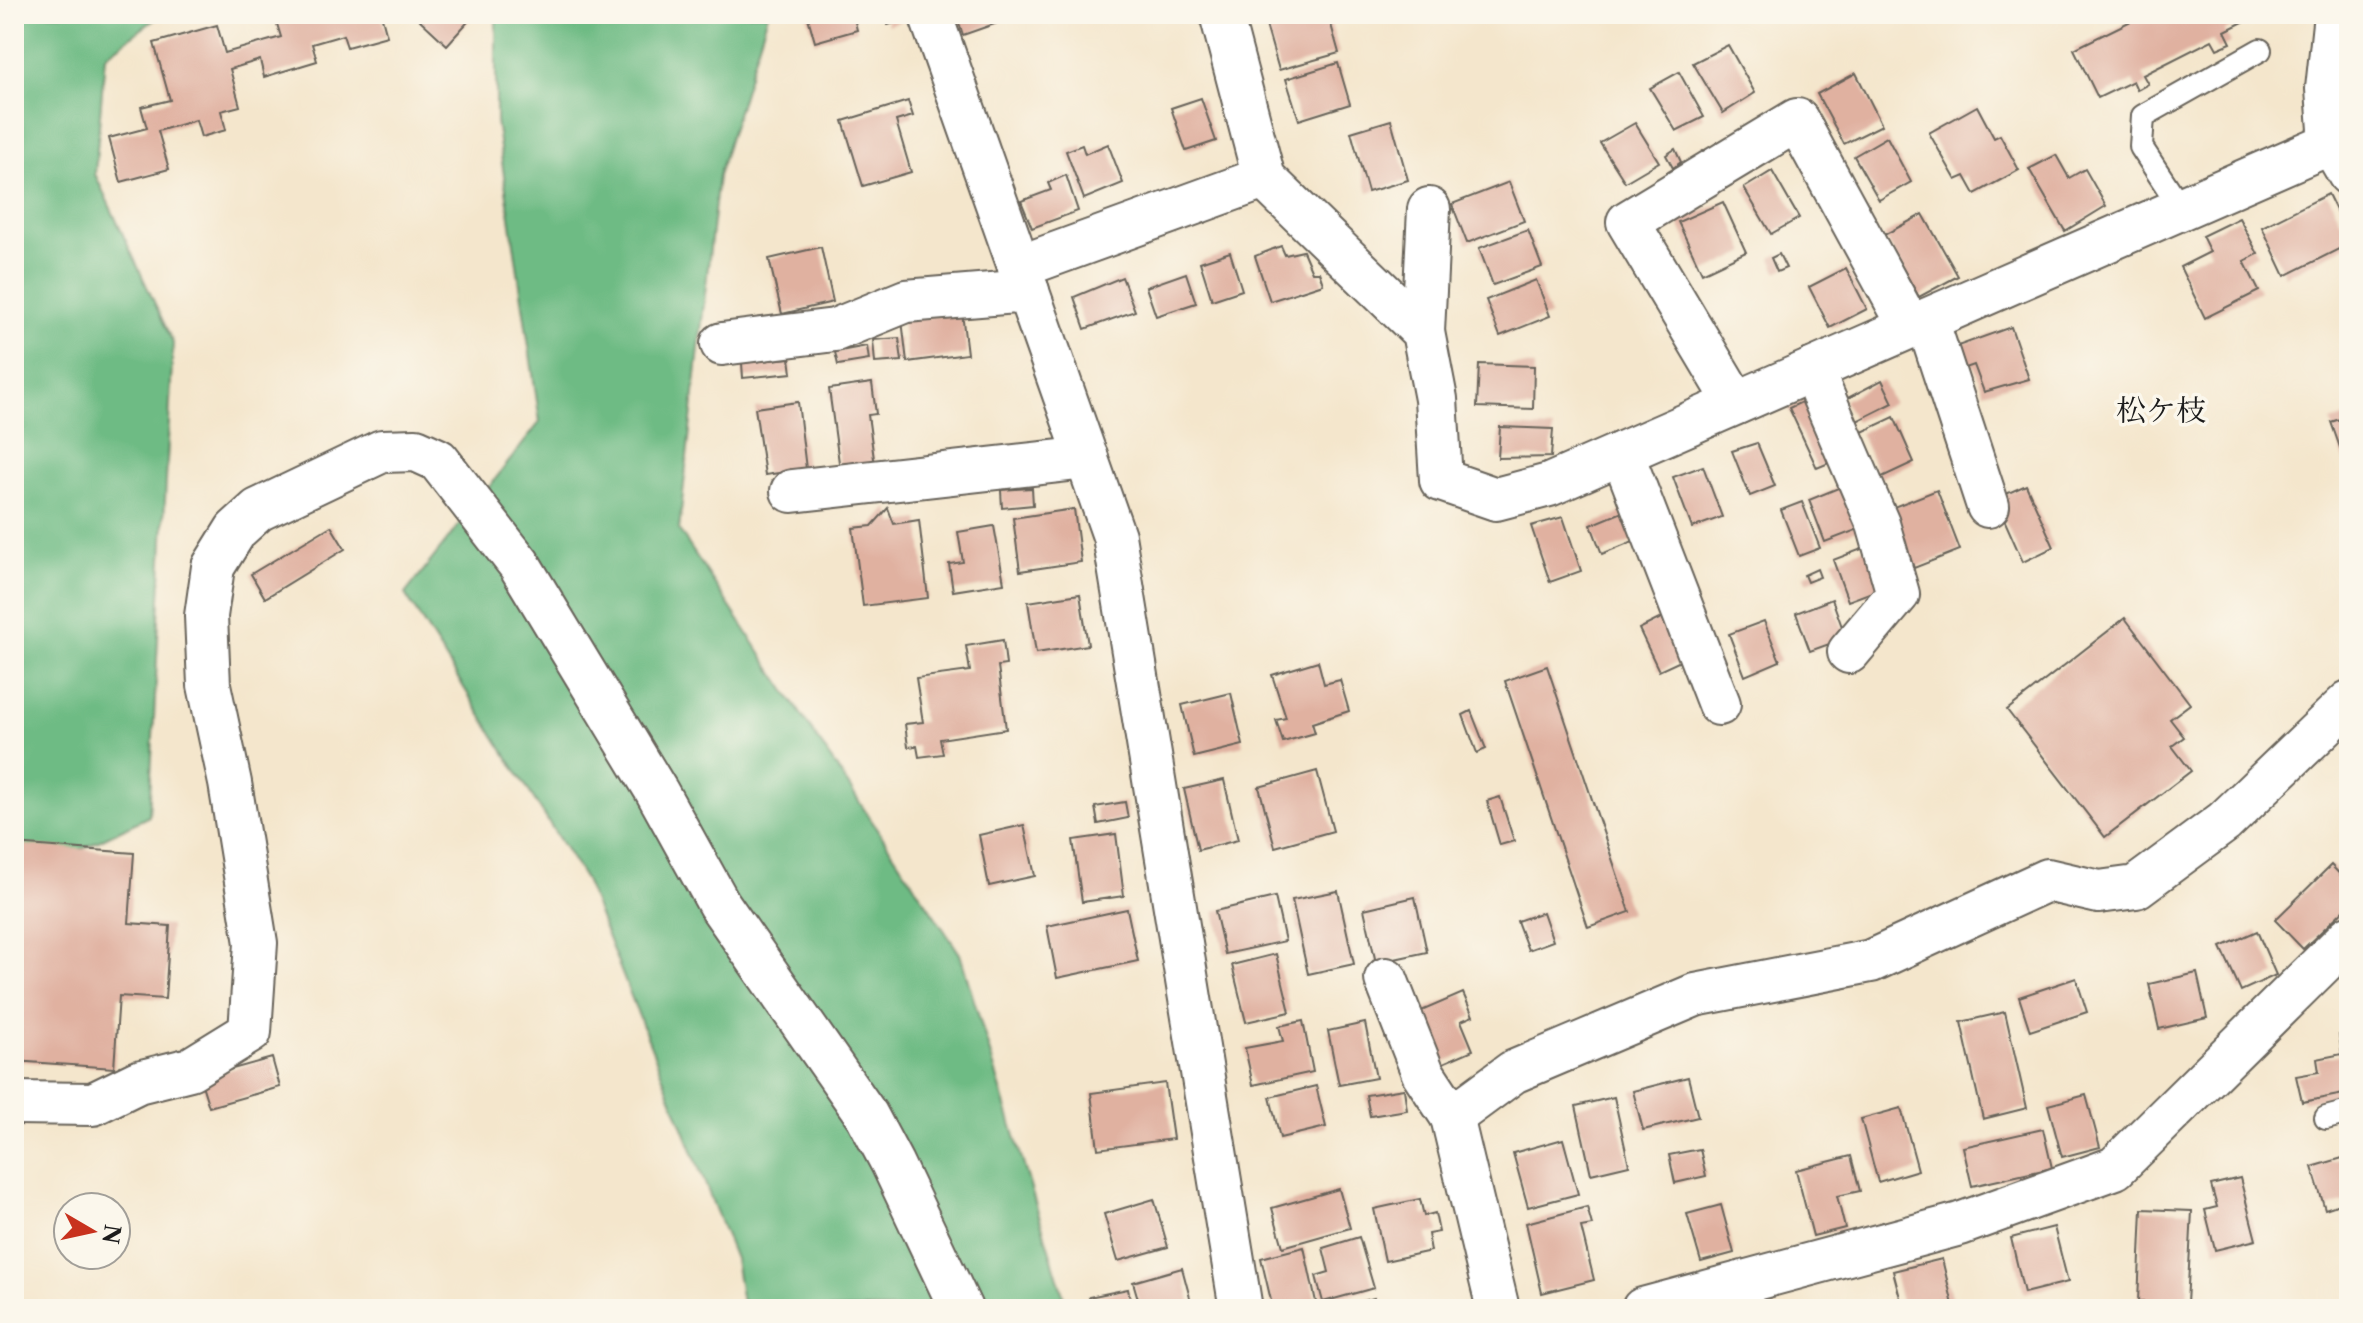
<svg xmlns="http://www.w3.org/2000/svg" width="2363" height="1323" font-family="'Libre Caslon Text','Noto Serif JP',serif">
  <style>
    .forest { fill: #6ebb84; stroke: #456c50; stroke-width: 2 }
    .building { fill: #e0b1a0 }
    .lines { fill: none; stroke-linecap: round; stroke-linejoin: round }
    .service-casing { stroke: #68635a; stroke-width: 26 }
    .minor-casing { stroke: #68635a; stroke-width: 46 }
    .service { stroke: #fff; stroke-width: 22 }
    .minor { stroke: #fff; stroke-width: 42 }
    .labels { text-anchor: middle; stroke-width: 7; stroke-linejoin: round; paint-order: stroke }
    .quarter-label { font-size: 30px; fill: #1c1c1c; stroke: #fbf7ec }
  </style>
  <rect width="100%" height="100%" fill="#fbf7ec"/>
  <filter id="ink" filterUnits="userSpaceOnUse"><feTurbulence type="fractalNoise" baseFrequency=".0125" numOctaves="2"/><feDisplacementMap in="SourceGraphic" scale="16" xChannelSelector="R" yChannelSelector="G"/><feConvolveMatrix kernelMatrix="1 2 1 2 8 2 1 2 1" color-interpolation-filters="sRGB"/></filter>
  <filter id="wash" filterUnits="userSpaceOnUse"><feTurbulence type="fractalNoise" baseFrequency=".006" numOctaves="4" result="noise"/><feDisplacementMap in="SourceGraphic" scale="32" xChannelSelector="R" yChannelSelector="G"/><feGaussianBlur stdDeviation="1.8" result="paint"/><feColorMatrix in="noise" values="0 0 0 0 0 0 0 0 0 0 0 0 0 0 0 0 0 1.4 0 .05"/><feComposite in="paint" operator="in"/></filter>
  <g filter="url(#wash)">
    <rect width="100%" height="100%" fill="#f4e6cc"/>
    <g class="forest">
      <polygon points="14,14 162,14 105,56 95,174 173,343 149,816 14,883"/>
      <polygon points="496,14 768,14 718,176 679,530 960,954 1066,1305 1064,1309 743,1309 735,1259 585,880 405,594 540,422 496,121"/>
    </g>
    <g id="blocks">
      <g class="building">
        <polygon points="274,14 381,14 387,36 347,47 343,35 312,44 317,61 264,77 260,60 230,69 240,106 221,111 226,130 201,137 196,120 158,131 169,169 121,182 109,138 147,128 141,107 170,100 154,43 217,25 225,53 281,37"/>
        <polygon points="426,14 475,14 447,45 420,20"/>
        <polygon points="807,14 853,14 857,30 815,42"/>
        <polygon points="885,14 906,14 907,19 888,25"/>
        <polygon points="956,14 998,14 1000,22 963,35"/>
        <polygon points="1307,14 1328,14 1339,53 1279,70 1266,25"/>
        <polygon points="2145,14 2259,14 2225,31 2231,43 2217,49 2212,40 2143,75 2148,84 2137,90 2133,81 2098,98 2074,49"/>
        <polygon points="1728,45 1755,93 1723,113 1693,63"/>
        <polygon points="1338,63 1350,104 1299,120 1286,79"/>
        <polygon points="1679,72 1704,117 1676,131 1650,88"/>
        <polygon points="1856,73 1882,125 1844,144 1817,94"/>
        <polygon points="1201,98 1216,141 1186,151 1171,108"/>
        <polygon points="908,101 913,116 896,121 911,172 863,186 843,121"/>
        <polygon points="1977,106 1994,138 2000,135 2019,170 1975,194 1965,176 1956,180 1929,133"/>
        <polygon points="1391,120 1408,180 1368,192 1351,132"/>
        <polygon points="1635,123 1659,162 1625,182 1600,143"/>
        <polygon points="1887,137 1911,182 1879,200 1854,156"/>
        <polygon points="1108,144 1123,183 1084,199 1066,151 1082,145 1085,154"/>
        <polygon points="1675,149 1681,162 1673,168 1666,155"/>
        <polygon points="2056,155 2069,178 2085,169 2106,206 2065,231 2029,169"/>
        <polygon points="1772,171 1799,218 1771,234 1744,188"/>
        <polygon points="1066,175 1078,211 1032,228 1021,201 1051,190 1048,183"/>
        <polygon points="1509,182 1524,221 1467,243 1452,204"/>
        <polygon points="2328,194 2349,237 2349,244 2285,276 2262,227"/>
        <polygon points="1723,202 1746,252 1702,273 1678,222"/>
        <polygon points="1923,214 1958,276 1919,297 1884,235"/>
        <polygon points="2239,218 2258,254 2244,261 2259,291 2205,318 2180,267 2210,252 2202,236"/>
        <polygon points="1528,230 1542,267 1493,285 1479,248"/>
        <polygon points="1281,246 1285,255 1303,251 1312,272 1319,272 1323,284 1270,301 1255,256"/>
        <polygon points="821,247 833,302 782,314 769,259"/>
        <polygon points="1230,252 1242,290 1212,300 1200,262"/>
        <polygon points="1779,254 1786,268 1777,272 1771,258"/>
        <polygon points="1846,268 1867,309 1830,328 1809,287"/>
        <polygon points="1186,273 1196,303 1156,316 1146,287"/>
        <polygon points="1122,277 1135,311 1085,329 1074,297"/>
        <polygon points="1536,280 1550,316 1500,336 1486,300"/>
        <polygon points="962,313 967,354 907,362 902,320"/>
        <polygon points="2011,327 2029,379 1984,392 1974,365 1960,370 1952,348"/>
        <polygon points="899,338 902,361 875,363 873,340"/>
        <polygon points="867,346 869,360 838,365 835,352"/>
        <polygon points="790,358 792,373 743,378 742,363"/>
        <polygon points="1479,364 1534,366 1533,409 1477,407"/>
        <polygon points="1882,380 1893,403 1855,422 1844,400"/>
        <polygon points="872,383 876,414 868,415 875,466 840,470 829,389"/>
        <polygon points="1808,399 1836,460 1817,468 1789,408"/>
        <polygon points="798,402 806,469 765,475 755,408"/>
        <polygon points="2349,416 2349,473 2331,422"/>
        <polygon points="1894,417 1914,462 1880,478 1860,433"/>
        <polygon points="1500,427 1553,429 1551,457 1498,458"/>
        <polygon points="1757,443 1775,486 1750,496 1732,451"/>
        <polygon points="1703,466 1722,517 1692,528 1673,477"/>
        <polygon points="2026,485 2054,547 2023,562 1995,499"/>
        <polygon points="1843,486 1859,529 1825,542 1809,500"/>
        <polygon points="1032,488 1033,505 1002,508 1001,490"/>
        <polygon points="1937,490 1960,550 1914,568 1891,508"/>
        <polygon points="1802,502 1820,548 1799,556 1781,510"/>
        <polygon points="888,508 894,524 919,520 928,598 863,606 853,528 872,526"/>
        <polygon points="1632,508 1643,537 1602,554 1591,525"/>
        <polygon points="1074,509 1081,562 1020,571 1013,518"/>
        <polygon points="1563,517 1581,571 1550,582 1531,526"/>
        <polygon points="331,526 345,549 265,598 251,574"/>
        <polygon points="994,526 1004,583 953,591 949,564 963,562 958,532"/>
        <polygon points="1872,545 1888,586 1848,601 1833,560"/>
        <polygon points="1817,569 1820,577 1807,582 1804,575"/>
        <polygon points="1080,594 1088,645 1036,653 1028,602"/>
        <polygon points="1832,599 1846,638 1810,651 1796,613"/>
        <polygon points="1667,615 1687,658 1659,671 1639,629"/>
        <polygon points="2125,618 2190,704 2170,719 2184,737 2172,746 2191,771 2105,837 2007,710"/>
        <polygon points="1764,621 1780,661 1745,676 1729,634"/>
        <polygon points="1003,640 1006,665 998,666 1006,729 940,739 943,754 919,757 917,746 908,747 905,724 923,722 916,678 970,671 966,646"/>
        <polygon points="1318,661 1324,684 1340,680 1349,711 1312,723 1315,733 1283,742 1276,720 1286,718 1272,675"/>
        <polygon points="1547,666 1630,912 1588,927 1505,681"/>
        <polygon points="1231,693 1243,745 1194,757 1182,705"/>
        <polygon points="1471,711 1486,749 1477,753 1463,715"/>
        <polygon points="1317,771 1333,831 1275,847 1259,787"/>
        <polygon points="1224,780 1238,840 1198,850 1184,789"/>
        <polygon points="1500,797 1514,841 1500,845 1487,801"/>
        <polygon points="1125,802 1128,818 1098,824 1095,807"/>
        <polygon points="1024,825 1035,876 989,886 979,835"/>
        <polygon points="1116,834 1124,896 1082,902 1073,840"/>
        <polygon points="14,844 134,853 129,923 170,926 165,999 119,996 114,1068 14,1061"/>
        <polygon points="2331,865 2349,884 2349,905 2303,949 2275,920"/>
        <polygon points="1338,891 1354,964 1308,974 1292,900"/>
        <polygon points="1275,897 1285,941 1225,954 1215,911"/>
        <polygon points="1415,897 1427,952 1376,963 1364,909"/>
        <polygon points="1127,909 1138,961 1057,978 1047,926"/>
        <polygon points="1543,912 1553,941 1528,950 1517,921"/>
        <polygon points="2257,931 2276,975 2241,991 2221,947"/>
        <polygon points="1276,954 1290,1012 1246,1022 1232,965"/>
        <polygon points="2197,973 2207,1018 2159,1029 2149,984"/>
        <polygon points="2076,978 2087,1012 2030,1031 2019,997"/>
        <polygon points="1463,993 1473,1016 1461,1021 1473,1050 1441,1064 1419,1012"/>
        <polygon points="2005,1012 2027,1108 1983,1119 1961,1022"/>
        <polygon points="1303,1021 1313,1072 1253,1085 1245,1048 1283,1041 1279,1026"/>
        <polygon points="1365,1023 1376,1078 1339,1085 1328,1031"/>
        <polygon points="2349,1033 2349,1093 2302,1102 2296,1076 2319,1072 2317,1059 2342,1054 2339,1035"/>
        <polygon points="272,1058 280,1087 209,1107 200,1078"/>
        <polygon points="1688,1077 1698,1117 1643,1130 1633,1091"/>
        <polygon points="1165,1083 1173,1139 1098,1149 1091,1093"/>
        <polygon points="1316,1086 1326,1127 1280,1138 1270,1097"/>
        <polygon points="1404,1089 1407,1110 1370,1116 1366,1095"/>
        <polygon points="2086,1095 2100,1147 2062,1157 2048,1105"/>
        <polygon points="1614,1097 1629,1165 1591,1174 1576,1106"/>
        <polygon points="1901,1108 1918,1170 1878,1182 1861,1119"/>
        <polygon points="2043,1129 2052,1168 1972,1186 1963,1147"/>
        <polygon points="1563,1139 1578,1194 1528,1207 1513,1153"/>
        <polygon points="1700,1149 1706,1176 1675,1183 1669,1155"/>
        <polygon points="1851,1156 1860,1191 1837,1196 1845,1228 1813,1236 1796,1170"/>
        <polygon points="2349,1156 2349,1201 2325,1209 2312,1167"/>
        <polygon points="2240,1178 2256,1240 2215,1250 2205,1210 2217,1207 2211,1185"/>
        <polygon points="1339,1189 1350,1228 1283,1247 1272,1208"/>
        <polygon points="1154,1199 1168,1247 1118,1261 1104,1214"/>
        <polygon points="1420,1199 1424,1216 1435,1213 1439,1232 1428,1234 1431,1251 1385,1261 1374,1209"/>
        <polygon points="1721,1205 1734,1253 1701,1262 1687,1214"/>
        <polygon points="1587,1207 1592,1225 1581,1227 1594,1280 1542,1293 1526,1223"/>
        <polygon points="2142,1209 2192,1211 2187,1304 2138,1302"/>
        <polygon points="2054,1227 2068,1282 2024,1293 2011,1238"/>
        <polygon points="1359,1237 1374,1288 1323,1302 1316,1276 1329,1272 1323,1248"/>
        <polygon points="1304,1247 1316,1302 1289,1309 1273,1309 1261,1258"/>
        <polygon points="1942,1259 1954,1309 1903,1309 1893,1271"/>
        <polygon points="1182,1268 1193,1309 1141,1309 1133,1282"/>
        <polygon points="1128,1289 1132,1309 1092,1309 1089,1297"/>
        <polygon points="1374,1298 1377,1309 1338,1309 1338,1308"/>
      </g>
    </g>
  </g>
  <g filter="url(#ink)">
    <use href="#blocks" fill-opacity="0" stroke="#68635a" stroke-width="2"/>
    <g class="lines">
      <g class="service-casing">
        <g id="service">
          <polyline points="2181,208 2141,147 2143,116 2260,50"/>
          <polyline points="2326,1118 2349,1112"/>
        </g>
      </g>
      <g class="minor-casing">
        <g id="minor">
          <polyline points="930,14 1114,536 1241,1309"/>
          <polyline points="1221,14 1264,178 1423,332 1436,399 1441,480 1496,499 1549,485 2331,143"/>
          <polyline points="2335,14 2327,89 2331,143 2349,174"/>
          <polyline points="1019,267 1264,178"/>
          <polyline points="1927,320 1988,506"/>
          <polyline points="1423,332 1429,209"/>
          <polyline points="722,344 835,330 906,301 1028,291"/>
          <polyline points="1812,370 1878,524 1898,594 1849,652"/>
          <polyline points="1736,403 1628,222 1797,120 1910,327"/>
          <polyline points="1622,453 1719,704"/>
          <polyline points="792,491 1087,458"/>
          <polyline points="1386,979 1423,1073 1452,1117"/>
          <polyline points="14,1103 93,1104 138,1082 190,1069 250,1032 256,943 230,783 209,685 206,616 213,567 236,530 258,510 382,451 416,450 438,460 519,564 657,792 719,904 867,1116 892,1163 961,1309"/>
          <polyline points="1498,1309 1452,1117 1513,1072 1695,995 1871,961 2047,880 2099,892 2136,887 2224,822 2349,702"/>
          <polyline points="1643,1309 1960,1224 2115,1168 2349,937"/>
        </g>
      </g>
      <use href="#service" class="service"/>
      <use href="#minor" class="minor"/>
    </g>
  </g>
  <g class="labels">
    <g class="quarter-label">
      <text x="2161" y="421">松ケ枝</text>
    </g>
  </g>
  <rect width="2363" height="1323" fill="none" stroke="#fbf7ec" stroke-width="48"/>
  <g transform="translate(92 1231) rotate(99)"><circle r="38" fill="#fbf7ec" stroke="#a29f99" stroke-width="2"/>
  <path d="M0-6L14 30L0 20L-14 30Z" fill="#c8321e"/>
  <text y="-12" font-size="22" font-weight="bold" text-anchor="middle" fill="#1c1c1c">N</text>
  </g>
</svg>
